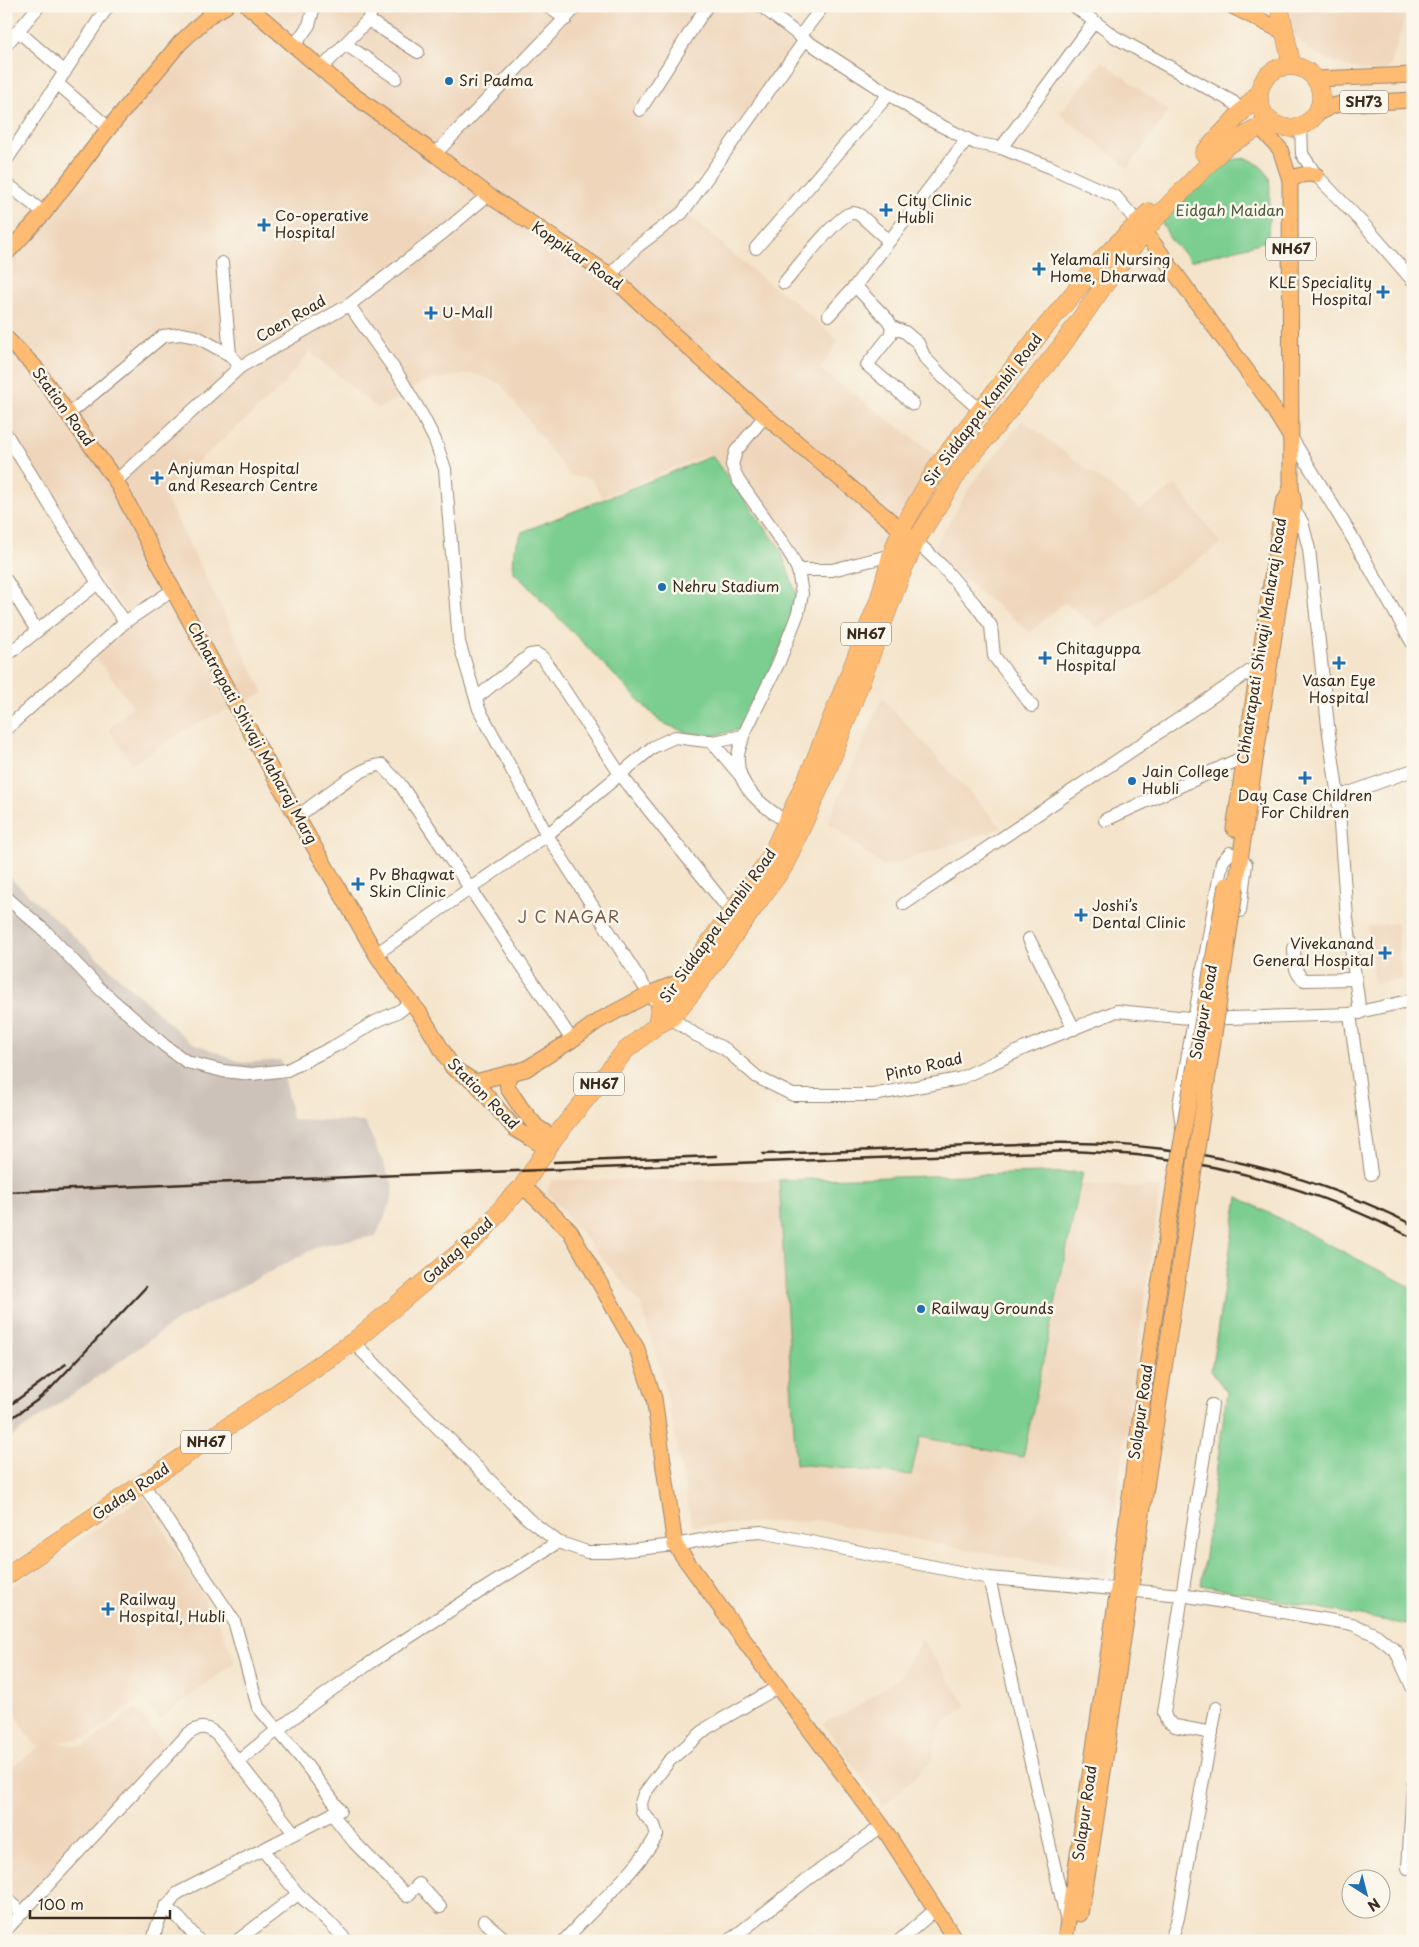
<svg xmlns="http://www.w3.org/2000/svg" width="1419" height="1947" font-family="'Playpen Sans',sans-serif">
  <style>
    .built { fill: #efd6bb }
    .industrial { fill: #cdc2b9 }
    .green { fill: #7cce90; stroke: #5c7c57 }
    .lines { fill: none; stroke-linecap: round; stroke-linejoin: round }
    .minor-casing { stroke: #988774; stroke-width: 14 }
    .major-casing { stroke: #988774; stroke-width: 17 }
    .highway-casing { stroke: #988774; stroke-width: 19 }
    .minor { stroke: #fff; stroke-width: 12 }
    .major { stroke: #febb71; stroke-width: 15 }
    .highway { stroke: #febb71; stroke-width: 18 }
    .rail { stroke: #3b2a1e; stroke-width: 2.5 }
    .major-bridge-casing { stroke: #988774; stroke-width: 17; stroke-linecap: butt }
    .major-bridge { stroke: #febb71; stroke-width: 15 }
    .poi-dot { fill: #1f6fb2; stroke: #fbf7ec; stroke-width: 2 }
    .labels { text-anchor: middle; stroke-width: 5; stroke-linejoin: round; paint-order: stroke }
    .shield { fill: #fbf7ec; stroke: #75685c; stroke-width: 1 }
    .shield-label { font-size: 14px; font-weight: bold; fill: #3b2a1e }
    .poi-label { font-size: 15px; fill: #3b2a1e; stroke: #fbf7ec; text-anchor: start }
    .park-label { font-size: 15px; fill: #4e5b40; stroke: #fbf7ec }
    .street-label { font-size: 15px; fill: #3b2a1e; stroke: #fbf7ec }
    .neighbourhood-label { font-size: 16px; letter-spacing: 1px; fill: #765b48; stroke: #fbf7ec }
  </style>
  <rect width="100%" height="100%" fill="#fbf7ec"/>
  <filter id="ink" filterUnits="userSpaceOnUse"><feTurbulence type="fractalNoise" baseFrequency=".02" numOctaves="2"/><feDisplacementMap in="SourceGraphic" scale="10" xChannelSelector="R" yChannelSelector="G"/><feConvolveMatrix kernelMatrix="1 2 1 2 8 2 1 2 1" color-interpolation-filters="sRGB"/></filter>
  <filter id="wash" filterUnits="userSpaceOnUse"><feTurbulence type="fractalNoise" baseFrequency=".0096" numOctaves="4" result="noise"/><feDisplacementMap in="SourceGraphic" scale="20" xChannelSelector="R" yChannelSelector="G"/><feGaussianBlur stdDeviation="1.12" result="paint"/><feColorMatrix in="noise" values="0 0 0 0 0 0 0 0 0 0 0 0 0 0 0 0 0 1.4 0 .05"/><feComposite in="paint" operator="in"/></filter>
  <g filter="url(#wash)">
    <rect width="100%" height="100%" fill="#f4e4cb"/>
    <g class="built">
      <polygon points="234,6 745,6 793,46 679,208 768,283 793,300 838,341 820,369 935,454 905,518 880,558 833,566 792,564 747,500 710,453 602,497 591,478 570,476 501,384 473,373 425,381 378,409 313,354 311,350 281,388 193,466 162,490 264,693 192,726 132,764 109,729 133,706 93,653 135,623 75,547 28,472 6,452 6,259 177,60"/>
      <polygon points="1281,6 1408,6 1391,65 1382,75 1345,66 1324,58 1309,49 1292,34"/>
      <polygon points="1102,61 1169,111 1128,168 1060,114"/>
      <polygon points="1022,420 1140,509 1176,485 1221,544 1098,628 1065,602 1030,632 931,553 972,484"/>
      <polygon points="882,698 1002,828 884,867 828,822"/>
      <polygon points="1396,923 1402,979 1374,984 1368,926"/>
      <polygon points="551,1180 779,1180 796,1463 911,1475 919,1437 1023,1457 1083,1184 1160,1188 1106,1576 815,1520 692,1526 668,1399 641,1304 547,1193"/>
      <polygon points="144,1496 221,1628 235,1662 159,1720 141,1697 89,1737 56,1742 83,1747 135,1708 169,1750 20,1904 6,1890 6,1771 42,1745 36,1746 6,1700 6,1590"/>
      <polygon points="922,1639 967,1706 941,1725 931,1762 883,1807 823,1723 853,1709 899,1678"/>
    </g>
    <polygon class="industrial" points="6,874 189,1041 243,1063 281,1060 292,1119 365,1122 394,1187 391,1202 376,1236 321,1245 181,1318 6,1441"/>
    <g class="green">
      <path d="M1246 158C1255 161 1266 169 1269 178 1271 186 1269 233 1267 241L1191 261 1172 242 1161 221 1229 160Z"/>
      <polygon points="712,456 780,548 797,596 796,610 755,708 740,729 714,736 688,733 660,722 513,571 514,549 522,532"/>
      <polygon points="1083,1172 1023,1457 920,1437 911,1475 796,1464 779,1180"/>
      <polygon points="1238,1197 1413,1288 1413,1626 1201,1585 1227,1392 1211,1371"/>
    </g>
  </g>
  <g filter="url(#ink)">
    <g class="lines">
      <g class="minor-casing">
        <g id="minor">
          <polyline points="547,6 566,19"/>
          <polyline points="761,6 805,40 926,118 975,143 1001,148 1050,167 1116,197 1138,223"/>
          <polyline points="1074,6 1115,37 1233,102 1242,111"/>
          <polyline points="368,20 418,52"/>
          <polyline points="18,31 65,72"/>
          <polyline points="800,36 823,6"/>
          <polyline points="345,44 396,78"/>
          <polyline points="6,45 39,6"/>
          <polyline points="294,46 309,25 314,6"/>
          <polyline points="321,69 368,20 374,6"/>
          <polyline points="58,84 109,128"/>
          <polyline points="640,110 707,6"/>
          <polyline points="1301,126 1302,154 1316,175 1368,229 1413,281"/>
          <polyline points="1001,148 1094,22"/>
          <polyline points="435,154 577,6"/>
          <polyline points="6,161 108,6"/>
          <polyline points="6,183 44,213"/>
          <polyline points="756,248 889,94"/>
          <polyline points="222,263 230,355"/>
          <polyline points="610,275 638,246 682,213 805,40"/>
          <path d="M784 283C796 269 835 219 849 214 853 212 856 213 860 215L889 241"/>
          <polyline points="855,286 888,320 892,327 890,336 867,365 913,404"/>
          <polyline points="349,305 399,376 422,415 435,440 445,469 459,642 479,709 547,835 649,994 671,1018 696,1035 725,1049 757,1077 793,1095 873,1095 959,1079 1025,1048 1117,1011 1199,1019 1350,1014 1413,1000"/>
          <polyline points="829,315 855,286 967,139"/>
          <polyline points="892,327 905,332 918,343 925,358 943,377 981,411"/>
          <polyline points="69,414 163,336 181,334 197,337 230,355 240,367"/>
          <polyline points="6,434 98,583 125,622"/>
          <polyline points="1291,437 1348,530 1413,644"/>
          <polyline points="116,481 240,367 349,305 444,232 488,195"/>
          <polyline points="1293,509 1302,522 1309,549 1328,726 1338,797 1347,918 1360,1013"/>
          <polyline points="916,541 942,566 974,603 991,626 994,656 1032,706"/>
          <polyline points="798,570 832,570 896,554"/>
          <polyline points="6,580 37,631 6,656"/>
          <polyline points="37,631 98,583"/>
          <polyline points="476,698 530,655 537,654 543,658 620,774 731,912"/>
          <polyline points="6,729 125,622 173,590"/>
          <path d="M743 736C742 742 739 749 738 755 735 787 764 807 788 823"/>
          <polyline points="711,741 740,775"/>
          <polyline points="1338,797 1413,770"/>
          <path d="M297 817C315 804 362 764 382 765L400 784 572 1040"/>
          <polyline points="1105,820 1244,757"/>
          <polyline points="6,897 46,932 101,990 165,1046 187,1062 223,1071 252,1074 287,1070 335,1046 375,1022 401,1010 410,1002"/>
          <polyline points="904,904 1259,665"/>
          <polyline points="1240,911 1246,864 1242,860"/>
          <polyline points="1029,939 1074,1029"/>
          <path d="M1294 948C1295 961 1293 972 1304 980L1355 979"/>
          <polyline points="376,954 547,835 653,747 675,737 714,742 743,736 779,662 798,613 802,594 798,570 789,552 738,480 732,465 736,451 765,416"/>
          <polyline points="1350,1014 1371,1174"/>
          <polyline points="1182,1127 1179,1105 1222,862 1230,853"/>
          <polyline points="353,1342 528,1519 558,1542 587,1552 609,1552 675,1545 734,1534 761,1532 989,1578 1182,1595 1164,1713 1167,1721 1175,1726 1212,1733"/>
          <polyline points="1212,1405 1182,1595 1352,1624 1376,1635 1396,1651 1413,1689"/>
          <path d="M143 1484 234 1621 258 1707 301 1758 340 1810 178 1893C166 1906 155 1922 154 1941"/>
          <polyline points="989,1578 1067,1922"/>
          <path d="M238 1762C336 1679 449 1612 558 1542"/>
          <polyline points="332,1814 354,1842 407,1896 419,1884 440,1907"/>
          <polyline points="263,1850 298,1894 327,1920 347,1941"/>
          <polyline points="1408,1868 1413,1785"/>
          <polyline points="6,1898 21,1913"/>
          <polyline points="165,1907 179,1918 199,1941"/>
          <polyline points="484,1921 507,1941"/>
          <path d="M6 1930 188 1734C200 1726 207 1725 218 1736L294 1833"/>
          <polyline points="237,1941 298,1894"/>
          <path d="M564 1941C595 1905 633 1876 657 1835L654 1825 642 1812 641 1803 644 1794 669 1761 707 1728 778 1687"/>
          <polyline points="729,1941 809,1878 882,1826"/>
          <polyline points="899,1941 936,1909"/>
          <polyline points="1171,1941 1178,1918 1216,1708"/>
        </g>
      </g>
      <g class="major-casing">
        <g id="major">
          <polyline points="248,6 345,89 435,154 488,195 610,275 672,333 765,416 910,537"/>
          <polyline points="1232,6 1284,32"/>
          <polyline points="1316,79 1413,75"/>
          <polyline points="1317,114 1332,106 1341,104 1413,100"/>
          <path d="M1290 180C1298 175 1306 173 1316 175"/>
          <polyline points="1145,232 1266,397 1290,436"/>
          <polyline points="6,254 44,213 109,128 180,43 210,15 226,6"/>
          <polyline points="6,338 34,366 116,481 173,590 297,817 376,954 394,981 419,1012 453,1068 475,1082 515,1129 547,1148"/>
          <polyline points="1234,829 1283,504 1291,488"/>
          <polyline points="1236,886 1294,504 1291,488 1290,180 1280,149 1260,127"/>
          <polyline points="511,1073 507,1081 508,1088 521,1108 537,1127 554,1138"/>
          <polyline points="475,1082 526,1069 572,1040 598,1021 649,994 682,981"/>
          <polyline points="523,1186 570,1231 637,1349 654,1398 675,1545 778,1687 882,1826 956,1941"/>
          <polyline points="1080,1914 1089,1865 1191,1189"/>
          <polyline points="1065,1941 1118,1589 1147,1366 1174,1187"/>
        </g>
      </g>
      <g class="highway-casing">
        <g id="highway">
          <polyline points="1279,6 1292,66"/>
          <circle cx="1290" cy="97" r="31"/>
          <polyline points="1204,153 1259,93"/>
          <polyline points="657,1025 660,1005 682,981 770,858 813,765 879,600 891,556 901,530 939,464 1041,332 1102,259 1149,212"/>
          <polyline points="6,1576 353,1342 481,1234 507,1202 523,1186 554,1138 625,1051 657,1025 671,1018 694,990 784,866 827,771 904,567 916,541 959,471 1060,348 1112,274 1154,220 1225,147 1270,121"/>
        </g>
      </g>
      <use href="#minor" class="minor"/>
      <use href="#major" class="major"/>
      <use href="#highway" class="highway"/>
      <g class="rail">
        <path d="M763 1154C831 1152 900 1149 968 1146 1003 1145 1038 1142 1074 1143 1191 1144 1308 1172 1413 1225"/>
        <polyline points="554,1162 716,1156"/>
        <path d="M6 1192 373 1176 1073 1151C1097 1153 1121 1153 1145 1156 1238 1167 1329 1195 1413 1238"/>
        <polyline points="6,1408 66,1364"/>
        <polyline points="6,1422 36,1401 51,1388 146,1287"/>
      </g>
      <g class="major-bridge-casing">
        <g id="major-bridge">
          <polyline points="1174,1187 1226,885"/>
          <polyline points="1191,1189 1236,886"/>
        </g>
      </g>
      <use href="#major-bridge" class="major-bridge"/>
    </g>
  </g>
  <g class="poi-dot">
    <circle cx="449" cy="81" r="5"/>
    <path d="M883.5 202.5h5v5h5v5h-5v5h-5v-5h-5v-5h5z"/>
    <path d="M261.5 217.5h5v5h5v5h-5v5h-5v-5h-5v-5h5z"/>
    <path d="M1036.5 261.5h5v5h5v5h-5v5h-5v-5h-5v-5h5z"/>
    <path d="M1380.5 284.5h5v5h5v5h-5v5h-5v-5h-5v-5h5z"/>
    <path d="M428.5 305.5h5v5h5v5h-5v5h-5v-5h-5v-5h5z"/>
    <path d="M154.5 470.5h5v5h5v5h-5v5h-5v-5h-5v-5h5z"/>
    <circle cx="662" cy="587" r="5"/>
    <path d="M1042.5 650.5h5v5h5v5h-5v5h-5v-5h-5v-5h5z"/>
    <path d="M1336.5 655.5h5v5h5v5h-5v5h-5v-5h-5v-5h5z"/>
    <path d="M1302.5 770.5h5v5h5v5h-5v5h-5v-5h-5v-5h5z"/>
    <circle cx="1132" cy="781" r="5"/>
    <path d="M355.5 876.5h5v5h5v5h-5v5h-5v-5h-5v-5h5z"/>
    <path d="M1078.5 907.5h5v5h5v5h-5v5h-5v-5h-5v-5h5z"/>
    <path d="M1382.5 945.5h5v5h5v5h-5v5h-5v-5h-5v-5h5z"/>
    <circle cx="921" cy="1309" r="5"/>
    <path d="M105.5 1601.5h5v5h5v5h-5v5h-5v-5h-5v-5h5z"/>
  </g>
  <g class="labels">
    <g class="shield">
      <rect x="1340" y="90.5" width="48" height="23" rx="4"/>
      <rect x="1266" y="237.5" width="50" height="23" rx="4"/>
      <rect x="841" y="622.5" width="50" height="23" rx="4"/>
      <rect x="574" y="1072.5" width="50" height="23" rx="4"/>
      <rect x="181" y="1430.5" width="50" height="23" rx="4"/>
    </g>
    <g class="shield-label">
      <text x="1364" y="107">SH73</text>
      <text x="1291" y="254">NH67</text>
      <text x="866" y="639">NH67</text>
      <text x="599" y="1089">NH67</text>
      <text x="206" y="1447">NH67</text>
    </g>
    <g class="poi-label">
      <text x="459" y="86">Sri Padma</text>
      <text x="897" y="206">City Clinic<tspan x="897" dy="17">Hubli</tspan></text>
      <text x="275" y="221">Co-operative<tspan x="275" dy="17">Hospital</tspan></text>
      <text x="1050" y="265">Yelamali Nursing<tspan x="1050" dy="17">Home, Dharwad</tspan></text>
      <text x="1372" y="288" text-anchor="end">KLE Speciality<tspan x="1372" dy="17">Hospital</tspan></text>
      <text x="442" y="318">U-Mall</text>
      <text x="168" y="474">Anjuman Hospital<tspan x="168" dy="17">and Research Centre</tspan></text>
      <text x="672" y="592">Nehru Stadium</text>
      <text x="1056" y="654">Chitaguppa<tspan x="1056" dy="17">Hospital</tspan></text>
      <text x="1339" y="686" text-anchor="middle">Vasan Eye<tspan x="1339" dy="17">Hospital</tspan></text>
      <text x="1142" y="777">Jain College<tspan x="1142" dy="17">Hubli</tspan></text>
      <text x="1305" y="801" text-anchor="middle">Day Case Children<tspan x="1305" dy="17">For Children</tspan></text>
      <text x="369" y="880">Pv Bhagwat<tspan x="369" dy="17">Skin Clinic</tspan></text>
      <text x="1092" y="911">Joshi’s<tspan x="1092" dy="17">Dental Clinic</tspan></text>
      <text x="1374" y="949" text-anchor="end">Vivekanand<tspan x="1374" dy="17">General Hospital</tspan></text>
      <text x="931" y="1314">Railway Grounds</text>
      <text x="119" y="1605">Railway<tspan x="119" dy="17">Hospital, Hubli</tspan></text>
    </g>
    <g class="park-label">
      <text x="1230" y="216">Eidgah Maidan</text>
    </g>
    <g class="street-label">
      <text transform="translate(577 256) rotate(35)" y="5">Koppikar Road</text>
      <text transform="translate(291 319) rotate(-30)" y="5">Coen Road</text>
      <text transform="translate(63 407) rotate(54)" y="5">Station Road</text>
      <text transform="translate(983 410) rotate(-53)" y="5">Sir Siddappa Kambli Road</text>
      <text transform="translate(1262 641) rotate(-81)" y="5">Chhatrapati Shivaji Maharaj Road</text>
      <text transform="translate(252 733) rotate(61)" y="5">Chhatrapati Shivaji Maharaj Marg</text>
      <text transform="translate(718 926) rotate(-54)" y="5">Sir Siddappa Kambli Road</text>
      <text transform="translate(1204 1012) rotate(-80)" y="5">Solapur Road</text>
      <text transform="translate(924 1067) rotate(-13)" y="5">Pinto Road</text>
      <text transform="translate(483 1094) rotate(45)" y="5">Station Road</text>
      <text transform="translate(458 1251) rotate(-43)" y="5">Gadag Road</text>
      <text transform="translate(1141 1412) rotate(-82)" y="5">Solapur Road</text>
      <text transform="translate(131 1492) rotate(-34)" y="5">Gadag Road</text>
      <text transform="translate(1085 1813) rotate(-82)" y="5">Solapur Road</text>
    </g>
    <g class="neighbourhood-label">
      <text x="569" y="923">J C NAGAR</text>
    </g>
  </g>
  <rect width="1419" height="1947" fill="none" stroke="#fbf7ec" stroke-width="25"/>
  <g transform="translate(1366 1894) rotate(144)"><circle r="24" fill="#fbf7ec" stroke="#aea59a"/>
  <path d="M0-4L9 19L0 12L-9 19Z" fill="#1f6fb2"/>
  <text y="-8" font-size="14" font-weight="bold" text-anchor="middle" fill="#3b2a1e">N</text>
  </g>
  <path d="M30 1910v8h140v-8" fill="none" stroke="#3b2a1e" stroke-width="2.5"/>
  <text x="38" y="1910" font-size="15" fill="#3b2a1e" stroke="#fbf7ec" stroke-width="4" paint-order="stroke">100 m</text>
</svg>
